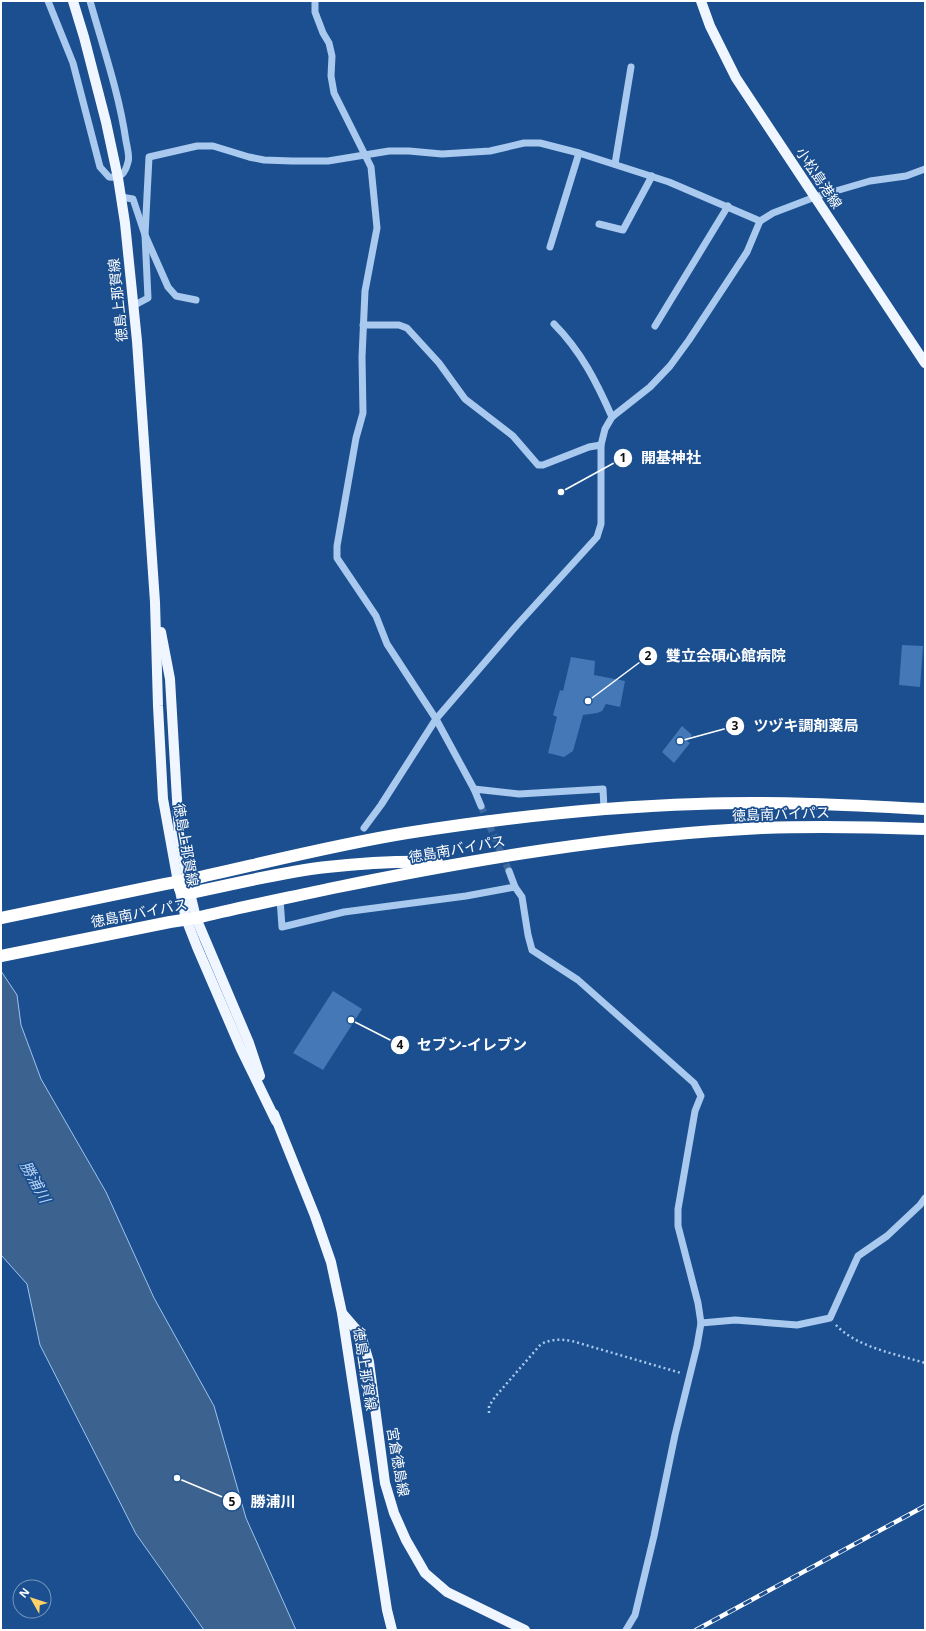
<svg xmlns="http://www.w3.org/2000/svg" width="926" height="1631" font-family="'Noto Sans','Noto Sans JP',sans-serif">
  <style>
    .water { fill: #3c6290; stroke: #9cc4f0 }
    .building { fill: #4478b7 }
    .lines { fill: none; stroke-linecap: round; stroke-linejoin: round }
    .minor-tunnel { stroke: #3d69a0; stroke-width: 7; stroke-dasharray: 7 3.5; stroke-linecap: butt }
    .path { stroke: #a9c9ee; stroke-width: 2.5; stroke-dasharray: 2 3; stroke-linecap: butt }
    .minor { stroke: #a9c9ee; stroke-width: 7 }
    .major { stroke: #f0f6ff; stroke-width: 10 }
    .highway { stroke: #fff; stroke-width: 12 }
    .rail-casing { stroke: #fff; stroke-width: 4.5 }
    .rail { stroke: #1b4f8f; stroke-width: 3; stroke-dasharray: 9; stroke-linecap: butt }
    .labels { text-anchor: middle; stroke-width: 3.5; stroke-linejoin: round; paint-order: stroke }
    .street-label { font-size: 14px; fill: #fff; stroke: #1b4f8f }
    .water-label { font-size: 15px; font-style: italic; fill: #b5d3f5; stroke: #1b4f8f }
    .leader { fill: none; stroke: #fff; stroke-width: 1.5 }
    .callout-dot { fill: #fff; stroke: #1b4f8f; stroke-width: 1.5 }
    .mark-label { font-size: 12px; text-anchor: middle; font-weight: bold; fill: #111 }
    .callout-label { font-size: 15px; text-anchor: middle; font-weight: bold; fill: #fff; stroke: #1b4f8f; stroke-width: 3.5; stroke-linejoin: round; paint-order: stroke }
  </style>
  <rect width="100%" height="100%" fill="#1b4f8f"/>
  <polygon class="water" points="1,971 17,995 21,1025 41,1079 106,1192 154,1298 214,1406 246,1518 296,1630 204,1630 136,1534 40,1345 27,1284 1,1255"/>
  <g class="building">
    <polygon points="902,645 923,646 920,687 899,685"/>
    <polygon points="571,657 595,661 594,675 625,681 620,707 606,704 602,711 597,713 583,715 573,751 564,757 548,753 557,717 553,715 560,690 563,691"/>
    <polygon points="682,726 692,735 687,741 690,743 674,763 662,752"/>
    <polygon points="333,991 362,1009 323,1070 293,1053"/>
  </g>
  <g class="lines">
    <polyline class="minor-tunnel" points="481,806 509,871"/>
    <g class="path">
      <path d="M836 1325C856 1347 896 1354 925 1363"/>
      <path d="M489 1413V1406L495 1397 541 1344C552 1339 560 1339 572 1341L681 1373"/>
    </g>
    <g class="minor">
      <path d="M48 1 73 63 100 167 109 177C121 178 125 174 128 162 130 156 127 147 126 141 119 93 103 47 90 1"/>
      <polyline points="315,1 315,12 323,33 329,43 332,56 331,76 334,93 371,167 377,228 365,291 362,357 363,413 356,438 337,546 337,558 376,616 387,644 436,719 474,789"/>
      <polyline points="615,164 631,67"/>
      <polyline points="121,197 133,199 145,235 148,298 133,306"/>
      <polyline points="599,224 623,230 652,176"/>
      <polyline points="550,247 579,153"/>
      <polyline points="196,300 176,296 168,287 145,235 149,157 197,146 213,146 249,157 264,160 292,161 328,161 389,151 409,151 442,154 490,151 524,143 540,143 579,153 669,182 760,221 773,213 815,197 870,181 906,176 925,169"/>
      <path d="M554 324C581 351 597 383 612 417"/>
      <polyline points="363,325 399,325 407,328 439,363 465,399 513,436 538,465 543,465 589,447 601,445"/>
      <polyline points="655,326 728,206"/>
      <polyline points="481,806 474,789 519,794 603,789 604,809"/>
      <polyline points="364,828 381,805 436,719 517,625 597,537 601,524 601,445 605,429 612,417 650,387 670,366 689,340 747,252 760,221"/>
      <polyline points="515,887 522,897 528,935 532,950 578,980 694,1083 701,1096 695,1111 678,1209 678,1226 698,1303 701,1323 697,1346 675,1435 654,1536 635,1615 626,1630"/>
      <polyline points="280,899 282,927 344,912 466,896 515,887 509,871"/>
      <polyline points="701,1323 735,1320 797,1325 830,1318 858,1256 887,1236 920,1205 925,1198"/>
    </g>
    <g class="major">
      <polyline points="73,1 84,37 106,122 118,178 125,223 137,341 155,602 158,706 163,799 178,882 186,919 197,947 241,1049 276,1121"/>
      <polyline points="701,1 710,26 736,78 925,363"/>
      <polyline points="161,632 170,679 179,834 190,893 196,918 249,1043 260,1076"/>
      <polyline points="274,1114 315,1216 331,1262 342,1313 387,1610 392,1630"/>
      <polyline points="342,1313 361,1335 369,1362 385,1483 394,1513 406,1540 425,1573 447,1592 525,1630"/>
    </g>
    <g class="highway">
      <path d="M180 889 184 893H190C235 884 281 872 327 867 363 863 400 861 437 862"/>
      <path d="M1 918 165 884 187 880C260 864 333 845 407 833 502 818 600 807 697 804 773 801 849 805 925 809"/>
      <path d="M1 956 170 922 196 918C241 907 287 898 333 888 475 859 617 835 762 828 816 826 871 827 925 829"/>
    </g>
    <g class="rail-casing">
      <polyline id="rail" points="696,1630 925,1506"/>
    </g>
    <use href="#rail" class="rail"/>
  </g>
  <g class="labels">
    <g class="street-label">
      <text transform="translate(819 178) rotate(56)" y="5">小松島港線</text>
      <text transform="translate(118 300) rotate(-96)" y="5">徳島上那賀線</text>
      <text transform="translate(781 814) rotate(-2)" y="5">徳島南バイパス</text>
      <text transform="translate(186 845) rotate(80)" y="5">徳島上那賀線</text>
      <text transform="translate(457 849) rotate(-10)" y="5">徳島南バイパス</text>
      <text transform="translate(139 913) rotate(-11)" y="5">徳島南バイパス</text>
      <text transform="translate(365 1369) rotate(81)" y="5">徳島上那賀線</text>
      <text transform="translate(398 1462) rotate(80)" y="5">宮倉徳島線</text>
    </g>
    <g class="water-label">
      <text transform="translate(35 1182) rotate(61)" y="5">勝浦川</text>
    </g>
  </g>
  <path class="leader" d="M561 492L623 458M588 701L648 656M680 741L735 726M351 1020L400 1045M177 1478L232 1501"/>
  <g class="callout-dot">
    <circle cx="561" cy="492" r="4"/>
    <circle cx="588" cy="701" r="4"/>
    <circle cx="680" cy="741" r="4"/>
    <circle cx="351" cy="1020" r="4"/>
    <circle cx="177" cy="1478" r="4"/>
    <circle cx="623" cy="458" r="10"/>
    <circle cx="648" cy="656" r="10"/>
    <circle cx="735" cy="726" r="10"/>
    <circle cx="400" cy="1045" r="10"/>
    <circle cx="232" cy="1501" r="10"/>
  </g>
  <g class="mark-label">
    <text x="623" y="462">1</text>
    <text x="648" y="660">2</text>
    <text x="735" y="730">3</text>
    <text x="400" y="1049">4</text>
    <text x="232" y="1506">5</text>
  </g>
  <g class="callout-label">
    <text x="671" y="463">開基神社</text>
    <text x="726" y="661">雙立会碩心館病院</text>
    <text x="806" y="731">ツヅキ調剤薬局</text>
    <text x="472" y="1050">セブン-イレブン</text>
    <text x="273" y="1507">勝浦川</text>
  </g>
  <rect width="926" height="1631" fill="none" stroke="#ffffff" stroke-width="4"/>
  <g transform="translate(32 1599) rotate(309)"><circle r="19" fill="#1b4f8f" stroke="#7695bc"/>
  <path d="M0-3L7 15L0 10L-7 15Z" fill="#ffd166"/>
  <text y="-6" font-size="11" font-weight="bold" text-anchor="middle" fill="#ffffff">N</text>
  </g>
</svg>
